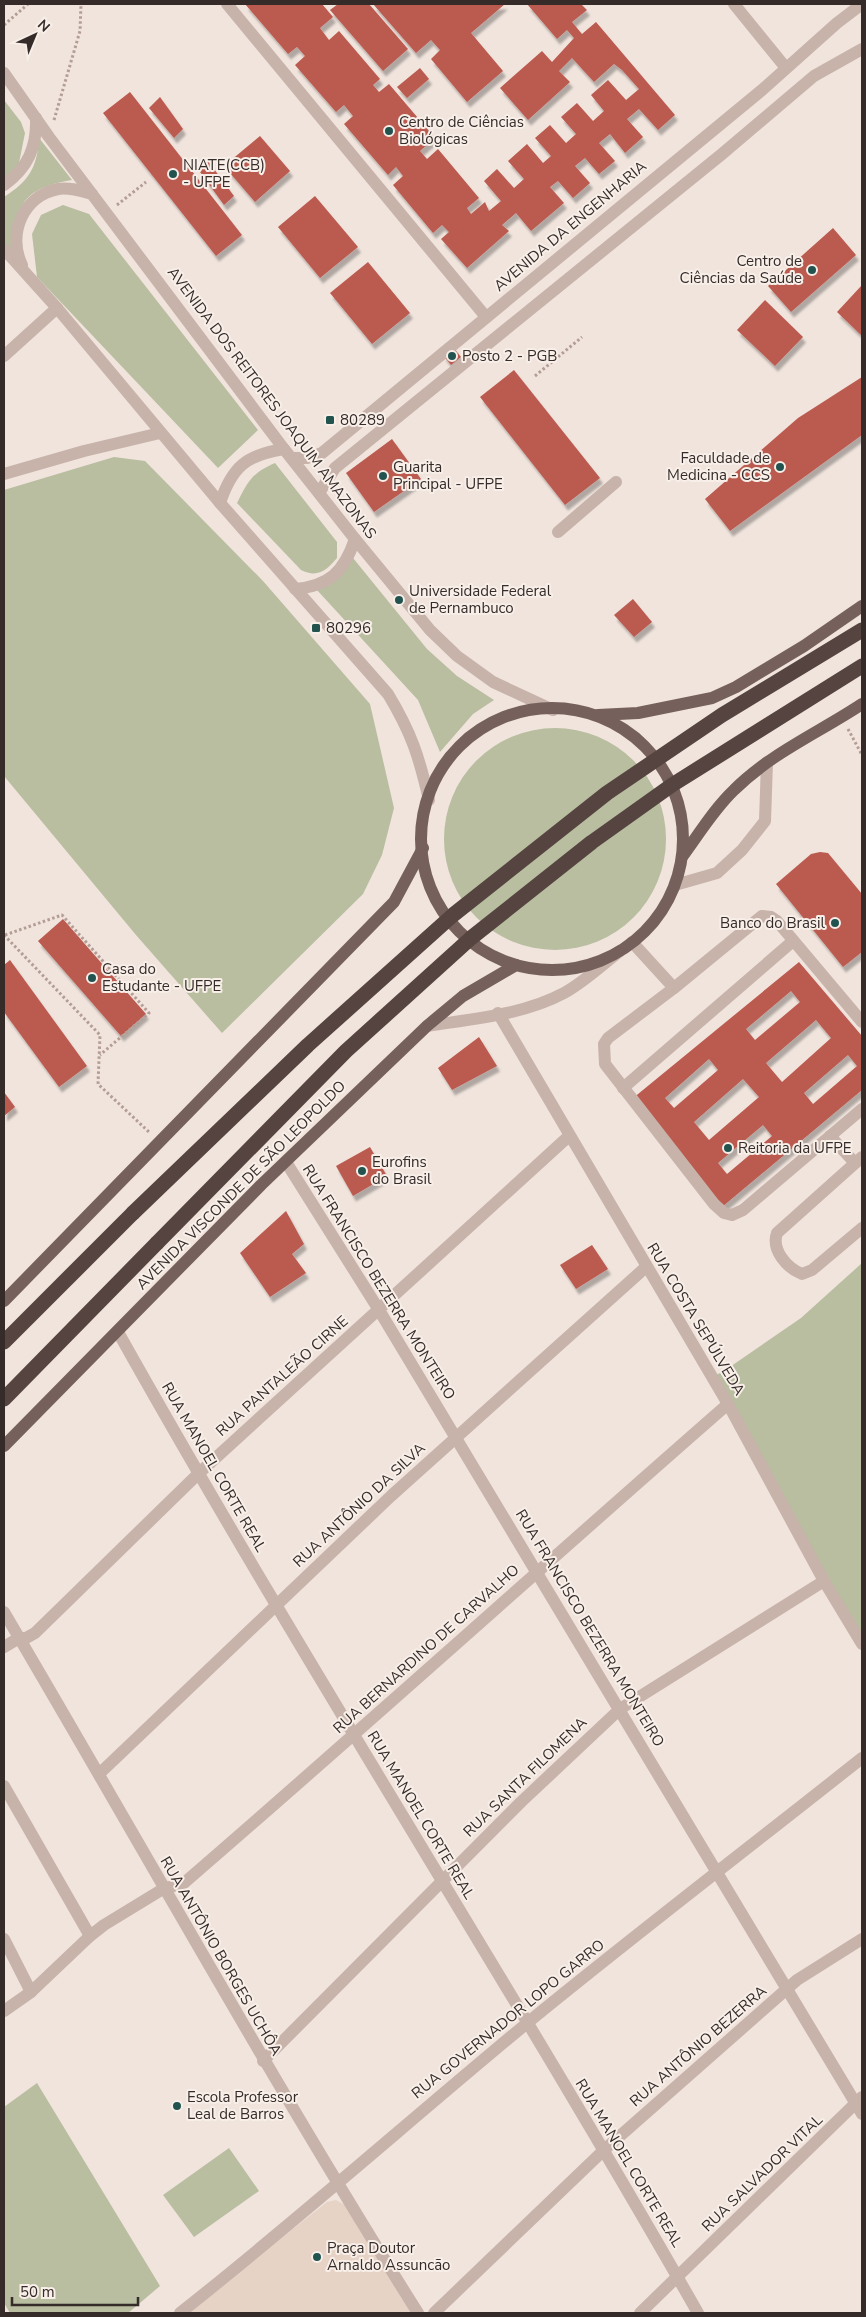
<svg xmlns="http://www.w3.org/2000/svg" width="866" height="2317" font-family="'Nunito Sans',sans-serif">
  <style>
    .green { fill: #b8be9f }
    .plaza { fill: #e7d3c6 }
    .building { fill: #bb5a50; fill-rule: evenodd; filter: url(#shadow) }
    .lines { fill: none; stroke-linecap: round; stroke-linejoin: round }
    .path { stroke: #b39d95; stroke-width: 3; stroke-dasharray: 2.5 2.5; stroke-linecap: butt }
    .minor { stroke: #c7b3aa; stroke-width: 12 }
    .major { stroke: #76605c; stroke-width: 12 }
    .highway { stroke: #564441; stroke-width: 15 }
    .highway-bridge { stroke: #564441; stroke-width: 15 }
    .poi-dot { fill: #22534f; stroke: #f8efe9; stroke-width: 2 }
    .labels { text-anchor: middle; stroke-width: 4; stroke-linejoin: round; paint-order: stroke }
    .poi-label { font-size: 15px; fill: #352b29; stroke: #f8efe9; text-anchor: start }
    .street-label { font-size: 15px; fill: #352b29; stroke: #f8efe9 }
  </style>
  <defs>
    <filter id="shadow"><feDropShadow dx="3" dy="5.5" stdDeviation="1" flood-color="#0004"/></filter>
  </defs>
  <rect width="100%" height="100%" fill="#f0e4dd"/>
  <g class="green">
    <polygon points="4,100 21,122 25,133 19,163 4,181"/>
    <path d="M39 138 72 180C19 189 16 207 13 256L4 246V197C29 181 37 168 39 138Z"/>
    <polygon points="63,205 89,214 258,430 218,468 37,277 32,234 41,215"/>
    <polygon points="114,457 145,461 263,581 370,704 394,808 382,855 363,894 222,1033 136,935 4,776 4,490"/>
    <path d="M275 463 337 542V558C326 571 317 578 301 570L237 503C248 481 252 473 275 463Z"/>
    <polygon points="353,558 427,649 457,676 494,700 473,714 440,752 418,700 317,590"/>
    <circle cx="555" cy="839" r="111"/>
    <polygon points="862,1263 862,1644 712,1377 724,1371 801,1318"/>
    <polygon points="37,2083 160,2286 128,2313 10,2313 4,2303 4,2107"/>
    <polygon points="229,2148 259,2191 194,2237 163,2195"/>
  </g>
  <polygon class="plaza" points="336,2200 347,2206 411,2313 186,2313 327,2202"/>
  <g class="building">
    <polygon points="245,4 322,4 333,17 320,28 329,40 339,31 380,79 373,85 379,92 389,84 435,138 420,151 427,159 438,149 479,198 467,208 471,214 485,202 489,211 501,201 484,181 497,169 514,188 524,179 508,161 527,144 543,163 551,156 535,138 550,125 566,143 576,134 561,117 577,103 593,121 604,111 591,95 608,80 626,100 639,89 622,70 614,64 594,82 572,58 559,71 570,82 528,120 500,88 542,51 552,62 574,38 567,30 557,39 527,4 581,4 587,10 572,22 582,34 596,22 675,115 658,130 639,109 627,119 643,137 625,153 610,134 599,143 615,161 599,174 585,158 575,166 590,183 573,198 558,181 550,187 564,203 531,231 516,213 502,225 509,231 467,268 441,239 449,232 442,225 433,233 393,185 403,176 396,167 388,175 344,124 353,116 344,105 336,112 295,65 305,56 297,47 288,54"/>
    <polygon points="338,4 369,4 408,49 383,71 330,10"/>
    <polygon points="373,4 505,4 471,33 503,71 467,102 431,59 440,50 431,40 416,53"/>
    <polygon points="420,68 429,79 407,98 397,87"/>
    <polygon points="130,92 242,235 216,256 103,113"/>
    <polygon points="160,97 183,129 174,138 149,108"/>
    <polygon points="260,136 290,171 255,202 224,166"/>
    <polygon points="208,161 234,196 224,205 200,172"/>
    <polygon points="315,196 358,247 320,278 278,227"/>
    <polygon points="833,228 856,255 791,312 768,286"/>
    <polygon points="368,262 410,313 372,344 330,293"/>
    <polygon points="862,285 862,336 837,312"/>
    <polygon points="765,300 803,337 775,366 737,330"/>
    <polygon points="453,347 461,357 451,365 443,355"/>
    <polygon points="514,370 600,478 565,505 480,397"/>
    <polygon points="862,377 862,435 730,531 705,499 798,418"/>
    <polygon points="392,439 421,479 374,512 346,473"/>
    <polygon points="633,599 652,622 634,637 614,615"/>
    <polygon points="820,852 828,853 862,894 862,952 843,967 776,884 811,854"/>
    <polygon points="63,919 146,1014 121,1036 38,941"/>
    <polygon points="10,960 87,1066 59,1087 4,1012 4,965"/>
    <path d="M799 962 862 1036V1090L722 1207 632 1099ZM791 991 800 1002 755 1040 746 1029ZM816 1020 831 1038 782 1082 766 1063ZM848 1055 857 1066 813 1104 804 1093ZM709 1059 718 1070 674 1108 665 1098ZM743 1079 759 1097 709 1140 694 1122ZM763 1125 772 1136 727 1174 718 1163Z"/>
    <polygon points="479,1037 497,1066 452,1090 438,1068"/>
    <polygon points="4,1092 15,1107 4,1116"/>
    <polygon points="370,1147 387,1176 353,1196 336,1166"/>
    <polygon points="286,1211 304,1244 292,1254 306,1273 270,1297 240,1253"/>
    <polygon points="592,1245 608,1269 576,1289 560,1265"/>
  </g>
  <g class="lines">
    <g class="path">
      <polyline points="4,25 28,4"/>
      <polyline points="54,120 80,31 81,4"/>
      <polyline points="117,205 146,182"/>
      <polyline points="535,376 582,337"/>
      <polyline points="848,729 862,755"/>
      <polyline points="4,935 100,1035 98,1084 150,1133"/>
      <polyline points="5,935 62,915 149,1013 100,1055"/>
    </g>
    <g class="minor">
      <polyline points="227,4 486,317"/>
      <polyline points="734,4 786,68"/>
      <polyline points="4,73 49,137 284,449 355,539 430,630 457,656 493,682 553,710"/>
      <path d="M4 185C28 168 37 147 36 118"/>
      <path d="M4 249 57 308 220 503 388 694C411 732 419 756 429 800"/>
      <path d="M22 265C7 234 23 196 58 189 70 187 81 191 92 194"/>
      <polyline points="4,356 57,308"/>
      <polyline points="292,458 307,458 322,453 762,90 837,23 862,4"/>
      <polyline points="4,474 84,451 160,433"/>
      <polyline points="319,493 335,468 722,154 814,76 862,49"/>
      <path d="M220 503C232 467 246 455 284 449"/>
      <polyline points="558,532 616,482"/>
      <path d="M295 589C329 586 344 572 355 539"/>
      <polyline points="675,885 717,873 742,850 765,821 767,762"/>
      <polyline points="632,942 674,988 762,916 771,917 777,921 862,1022"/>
      <polyline points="674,988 608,1038 604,1044 605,1064 714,1204 724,1213 732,1215 743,1210 862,1109"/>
      <polyline points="498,1013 728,1404 824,1581 862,1644"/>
      <path d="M427 1026C472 1019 523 1015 564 993 584 982 602 965 620 951"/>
      <polyline points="623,1088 793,941"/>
      <polyline points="830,1136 855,1163"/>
      <path d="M862 1157 777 1233C771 1250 787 1268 802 1274L812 1270 862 1228"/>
      <polyline points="286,1162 379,1310 862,2114"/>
      <path d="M118 1332C304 1664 510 1983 698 2313"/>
      <path d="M4 1612C142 1846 273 2083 418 2313"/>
      <polyline points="4,1647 19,1638 26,1638 35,1633 198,1474 569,1136"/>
      <polyline points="99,1774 391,1496 646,1267"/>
      <polyline points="4,1786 90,1936"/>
      <polyline points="4,1939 31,1992"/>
      <path d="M4 2011 31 1992 90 1936 104 1925 163 1889 184 1883C367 1725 546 1563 728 1404"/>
      <polyline points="263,2061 521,1802 620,1709 824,1581"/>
      <path d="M180 2313C298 2220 410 2120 526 2024 637 1933 750 1847 862 1758"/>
      <polyline points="434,2313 604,2150 797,1980 862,1939"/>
      <polyline points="640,2313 862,2097"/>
    </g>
    <g class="major">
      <circle cx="552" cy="839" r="131"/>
      <polyline points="598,715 638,713 712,698 736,687 804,646 862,606"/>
      <path d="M682 857C699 834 714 809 734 790 771 753 820 732 862 704"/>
      <polyline points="4,1301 394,902 423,848"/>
      <polyline points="4,1446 261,1185 427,1026 463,996 516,965"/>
    </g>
    <g class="highway">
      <polyline points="4,1342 133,1213"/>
      <polyline points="4,1399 157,1243"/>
    </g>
    <g class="highway-bridge">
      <polyline points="133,1213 308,1045 453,915 607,793 722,715 862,630"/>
      <polyline points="157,1243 346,1051 471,938 592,842 672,785 862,666"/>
    </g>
  </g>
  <g class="poi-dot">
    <circle cx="389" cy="131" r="5"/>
    <circle cx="173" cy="174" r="5"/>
    <circle cx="812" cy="270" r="5"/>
    <circle cx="452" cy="356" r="5"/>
    <rect x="325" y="415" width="10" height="10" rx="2.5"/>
    <circle cx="780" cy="467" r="5"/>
    <circle cx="383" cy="476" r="5"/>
    <circle cx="399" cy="600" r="5"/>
    <rect x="311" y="623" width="10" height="10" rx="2.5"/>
    <circle cx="835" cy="923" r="5"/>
    <circle cx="92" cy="978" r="5"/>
    <circle cx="728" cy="1148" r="5"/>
    <circle cx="362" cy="1171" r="5"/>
    <circle cx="177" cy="2106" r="5"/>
    <circle cx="317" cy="2257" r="5"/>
  </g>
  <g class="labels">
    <g class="poi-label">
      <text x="399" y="127">Centro de Ciências<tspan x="399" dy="17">Biológicas</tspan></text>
      <text x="183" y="170">NIATE(CCB)<tspan x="183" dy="17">- UFPE</tspan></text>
      <text x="802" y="266" text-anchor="end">Centro de<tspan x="802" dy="17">Ciências da Saúde</tspan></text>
      <text x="462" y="361">Posto 2 - PGB</text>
      <text x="340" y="425">80289</text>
      <text x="770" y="463" text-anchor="end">Faculdade de<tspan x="770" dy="17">Medicina - CCS</tspan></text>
      <text x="393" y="472">Guarita<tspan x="393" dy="17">Principal - UFPE</tspan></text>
      <text x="409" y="596">Universidade Federal<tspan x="409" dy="17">de Pernambuco</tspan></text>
      <text x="326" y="633">80296</text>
      <text x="825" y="928" text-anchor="end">Banco do Brasil</text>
      <text x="102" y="974">Casa do<tspan x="102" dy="17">Estudante - UFPE</tspan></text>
      <text x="738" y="1153">Reitoria da UFPE</text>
      <text x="372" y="1167">Eurofins<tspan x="372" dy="17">do Brasil</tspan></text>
      <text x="187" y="2102">Escola Professor<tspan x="187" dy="17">Leal de Barros</tspan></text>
      <text x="327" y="2253">Praça Doutor<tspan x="327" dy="17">Arnaldo Assuncão</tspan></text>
    </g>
    <g class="street-label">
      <text transform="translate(570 226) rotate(-40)" y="5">AVENIDA DA ENGENHARIA</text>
      <text transform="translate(272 403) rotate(53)" y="5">AVENIDA DOS REITORES JOAQUIM AMAZONAS</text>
      <text transform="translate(241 1185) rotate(-45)" y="5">AVENIDA VISCONDE DE SÃO LEOPOLDO</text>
      <text transform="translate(379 1282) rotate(58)" y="5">RUA FRANCISCO BEZERRA MONTEIRO</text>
      <text transform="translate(696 1319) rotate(59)" y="5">RUA COSTA SEPÚLVEDA</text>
      <text transform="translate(282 1376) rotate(-42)" y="5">RUA PANTALEÃO CIRNE</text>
      <text transform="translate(214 1467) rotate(60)" y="5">RUA MANOEL CORTE REAL</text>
      <text transform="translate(359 1505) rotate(-43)" y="5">RUA ANTÔNIO DA SILVA</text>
      <text transform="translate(590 1628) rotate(59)" y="5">RUA FRANCISCO BEZERRA MONTEIRO</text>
      <text transform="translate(426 1649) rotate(-42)" y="5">RUA BERNARDINO DE CARVALHO</text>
      <text transform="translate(525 1777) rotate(-44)" y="5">RUA SANTA FILOMENA</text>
      <text transform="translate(421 1815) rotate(59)" y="5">RUA MANOEL CORTE REAL</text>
      <text transform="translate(221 1956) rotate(60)" y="5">RUA ANTÔNIO BORGES UCHÔA</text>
      <text transform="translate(508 2019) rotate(-39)" y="5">RUA GOVERNADOR LOPO GARRO</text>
      <text transform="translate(698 2046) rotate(-41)" y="5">RUA ANTÔNIO BEZERRA</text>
      <text transform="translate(629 2163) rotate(59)" y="5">RUA MANOEL CORTE REAL</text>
      <text transform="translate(762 2173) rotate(-44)" y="5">RUA SALVADOR VITAL</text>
    </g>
  </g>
  <rect width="866" height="2317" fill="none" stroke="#352b29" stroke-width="10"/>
  <g transform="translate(35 35) rotate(44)" stroke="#f8efe9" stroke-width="4" paint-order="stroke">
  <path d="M0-4L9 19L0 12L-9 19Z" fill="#352b29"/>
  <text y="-8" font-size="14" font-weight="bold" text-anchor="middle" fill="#352b29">N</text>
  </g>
  <path d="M12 2297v8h126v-8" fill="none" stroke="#352b29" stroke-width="2.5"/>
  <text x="20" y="2297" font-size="15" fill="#352b29" stroke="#f8efe9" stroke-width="4" paint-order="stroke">50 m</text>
</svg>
